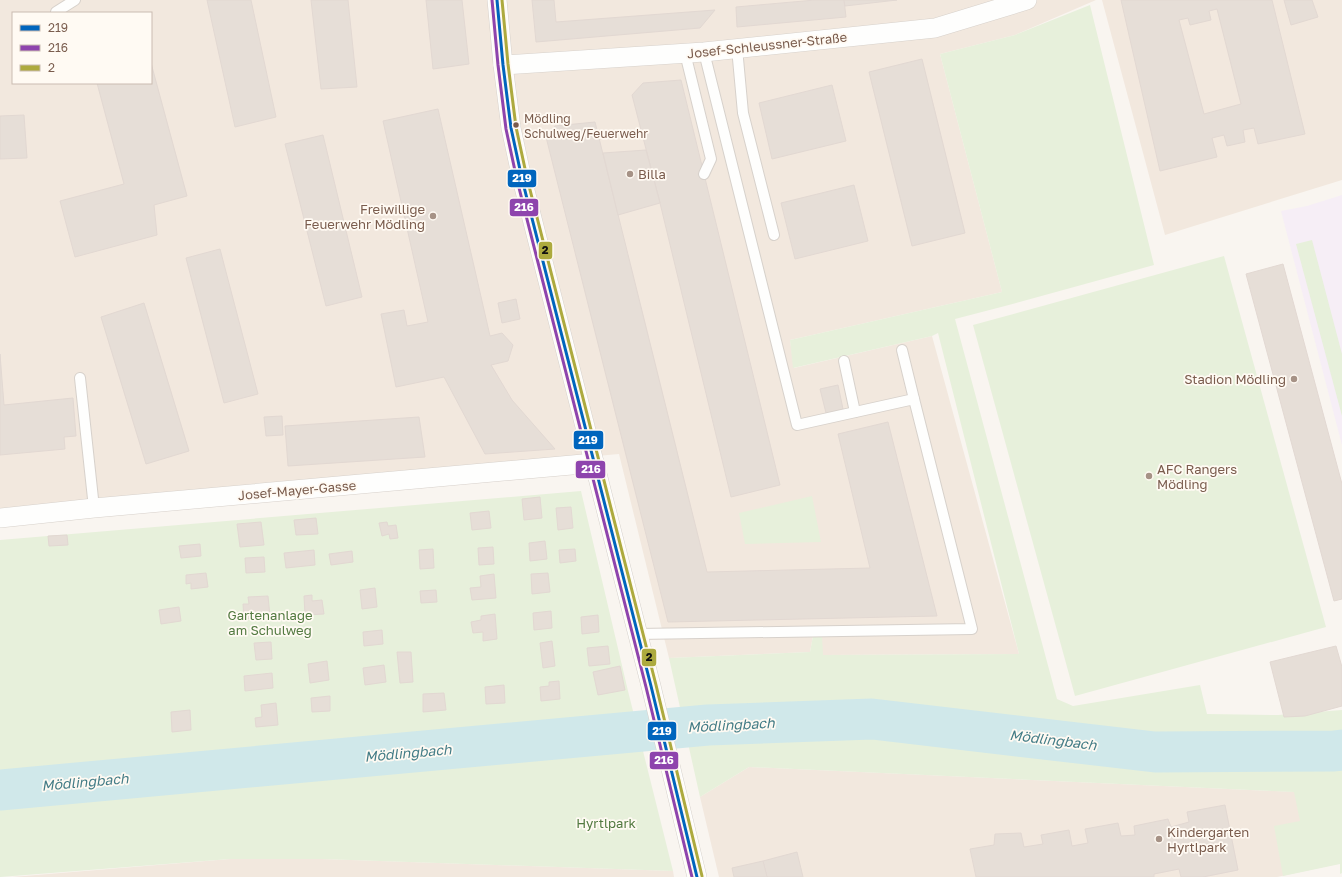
<svg xmlns="http://www.w3.org/2000/svg" width="1342" height="877" font-family="'Golos Text',sans-serif">
  <style>
    .residential { fill: #f2e8de; fill-rule: evenodd }
    .education { fill: #f6eef6 }
    .green { fill: #e7f0db }
    .lines { fill: none; stroke-linecap: round; stroke-linejoin: round }
    .river { stroke: #d0e8ea; stroke-width: 41 }
    .building { fill: #e6ded7; stroke: #e2d8d2; fill-rule: evenodd }
    .service-casing { stroke: #d7d1cb; stroke-width: 12 }
    .minor-casing { stroke: #d7d1cb; stroke-width: 20 }
    .service { stroke: #fefefd; stroke-width: 10 }
    .minor { stroke: #fefefd; stroke-width: 19 }
    .bus-1-casing { stroke: #fffaf3; stroke-width: 6 }
    .bus-2-casing { stroke: #fffaf3; stroke-width: 6 }
    .bus-3-casing { stroke: #fffaf3; stroke-width: 6 }
    .bus-1 { stroke: #0065bd; stroke-width: 3 }
    .bus-2 { stroke: #8e44ad; stroke-width: 3 }
    .bus-3 { stroke: #adaa3e; stroke-width: 3 }
    .bus-dot { fill: #7a5c4d; stroke: #fffaf3; stroke-width: 1.5 }
    .poi-dot { fill: #a69286; stroke: #fffaf3; stroke-width: 1.5 }
    .labels { text-anchor: middle; stroke-width: 3.5; stroke-linejoin: round; paint-order: stroke }
    .bus-label { font-size: 12px; fill: #7a5c4d; stroke: #fffaf3; text-anchor: start }
    .street-label { font-size: 13px; fill: #7a5c4d; stroke: #fffaf3 }
    .poi-label { font-size: 13px; fill: #7a5c4d; stroke: #fffaf3; text-anchor: start }
    .park-label { font-size: 13px; fill: #537a41; stroke: #fffaf3 }
    .water-label { font-size: 14px; font-style: italic; fill: #437c86; stroke: #fffaf3 }
    .line-badge { stroke: #fffaf3; stroke-width: 1.5 }
    .badge-label { font-size: 11px; text-anchor: middle; font-weight: bold; fill: #fff }
    .pale-badge-label { font-size: 11px; text-anchor: middle; font-weight: bold; fill: #111 }
  </style>
  <rect width="100%" height="100%" fill="#f9f5f0"/>
  <g class="residential">
    <path d="M0 0H1096L1015 35 940 54 1002 292 790 340 794 368 932 336 1019 654 823 655 813 636 810 652 669 658 619 454 0 510ZM13 13H151V83H13Z"/>
    <polygon points="1102,0 1342,0 1342,180 1165,235"/>
    <polygon points="749,767 1295,792 1342,863 1277,877 719,877 700,797"/>
    <polygon points="230,859 322,859 673,871 674,877 12,877"/>
  </g>
  <polygon class="education" points="1342,195 1342,445 1281,211 1307,206"/>
  <g class="green">
    <polygon points="1090,5 1154,265 1005,306 955,319 1057,699 1073,706 1200,685 1207,714 1278,715 1342,710 1342,873 1340,874 1340,864 1283,876 1274,826 1300,821 1294,792 749,767 700,797 669,658 810,652 813,636 822,636 823,655 1019,654 938,333 932,336 793,368 790,340 1002,292 940,54 1015,35"/>
    <polygon points="1312,240 1342,354 1342,416 1296,244"/>
    <polygon points="1224,256 1326,627 1075,696 973,325"/>
    <polygon points="581,491 628,691 673,871 322,859 230,859 0,877 0,540"/>
    <polygon points="812,496 821,542 745,544 739,513"/>
  </g>
  <g class="lines">
    <polyline class="river" points="0,790 708,725 872,719 1155,752 1334,751 1342,750"/>
  </g>
  <g class="building">
    <polygon points="207,0 251,0 276,117 235,127"/>
    <polygon points="311,0 348,0 357,87 321,89"/>
    <polygon points="426,0 462,0 469,64 433,69"/>
    <polygon points="532,0 554,0 556,22 715,10 700,28 536,42"/>
    <polygon points="815,0 844,0 846,17 737,27 736,7"/>
    <polygon points="844,0 897,0 845,6"/>
    <path d="M1121 0H1272L1305 134 1258 144 1254 128 1243 130 1245 142 1227 146 1224 135 1212 138 1217 157 1160 171ZM1217 9 1241 104 1204 114 1179 20 1188 18 1190 25 1211 20 1209 11Z"/>
    <polygon points="1284,0 1312,0 1318,17 1291,25"/>
    <polygon points="922,59 965,233 912,246 869,72"/>
    <polygon points="151,63 187,196 154,205 157,235 75,257 60,201 124,184 97,83 151,83"/>
    <polygon points="681,80 780,485 731,497 660,203 632,95 643,83"/>
    <polygon points="832,85 846,141 772,159 759,103"/>
    <polygon points="438,109 490,336 502,333 513,345 508,361 491,365 512,400 555,449 485,454 444,377 396,387 381,314 404,310 407,326 428,322 383,121"/>
    <polygon points="24,115 27,158 0,159 0,116"/>
    <polygon points="595,122 707,572 870,568 838,434 888,422 937,616 668,622 546,137 555,126"/>
    <polygon points="323,135 362,297 326,306 285,144"/>
    <polygon points="646,150 660,203 618,215 603,153"/>
    <polygon points="854,185 868,241 795,259 781,203"/>
    <polygon points="220,249 258,394 224,403 186,258"/>
    <polygon points="1283,264 1342,484 1342,599 1334,601 1246,274"/>
    <polygon points="516,299 520,319 502,323 498,303"/>
    <polygon points="144,303 189,451 146,464 101,317"/>
    <polygon points="0,354 4,405 73,398 76,436 64,437 65,449 0,455"/>
    <polygon points="838,385 843,409 826,413 820,389"/>
    <polygon points="282,416 283,435 266,436 264,417"/>
    <polygon points="419,417 425,457 288,466 285,426"/>
    <polygon points="540,497 542,518 524,520 522,499"/>
    <polygon points="571,507 573,528 558,530 556,508"/>
    <polygon points="489,511 491,528 472,530 470,513"/>
    <polygon points="316,518 318,534 296,535 294,520"/>
    <polygon points="261,522 264,545 240,547 237,524"/>
    <polygon points="387,522 388,526 396,525 398,538 390,539 389,534 382,536 379,523"/>
    <polygon points="67,535 68,545 49,546 48,536"/>
    <polygon points="545,541 547,559 530,561 529,543"/>
    <polygon points="200,544 201,556 181,558 179,546"/>
    <polygon points="493,547 494,564 479,565 478,548"/>
    <polygon points="433,549 434,568 420,569 419,550"/>
    <polygon points="575,549 576,561 560,563 559,550"/>
    <polygon points="314,550 315,565 286,568 284,553"/>
    <polygon points="352,551 353,562 331,565 329,554"/>
    <polygon points="264,557 265,572 246,573 245,558"/>
    <polygon points="206,573 208,587 191,589 191,583 186,584 186,575"/>
    <polygon points="548,573 550,592 532,594 531,574"/>
    <polygon points="494,574 496,598 472,600 470,588 481,587 480,576"/>
    <polygon points="375,588 377,607 362,609 360,590"/>
    <polygon points="436,590 437,602 421,603 420,591"/>
    <polygon points="312,595 312,601 322,600 324,614 305,615 304,596"/>
    <polygon points="268,596 270,616 244,619 243,604 249,604 248,597"/>
    <polygon points="179,607 181,621 161,624 159,610"/>
    <polygon points="551,611 552,628 534,630 533,613"/>
    <polygon points="495,614 497,639 483,641 483,632 473,633 471,622 481,620 481,616"/>
    <polygon points="598,615 599,632 582,634 581,617"/>
    <polygon points="382,630 383,644 364,646 363,632"/>
    <polygon points="552,641 555,666 543,668 540,643"/>
    <polygon points="271,642 272,659 256,660 254,643"/>
    <polygon points="608,646 610,664 589,666 587,648"/>
    <polygon points="1336,646 1342,667 1342,706 1305,716 1284,717 1270,662"/>
    <polygon points="397,652 411,652 413,682 400,683"/>
    <polygon points="327,661 329,680 310,683 308,664"/>
    <polygon points="384,665 386,682 365,685 363,668"/>
    <polygon points="620,666 625,690 598,695 593,672"/>
    <polygon points="272,673 273,688 245,691 244,676"/>
    <polygon points="559,681 560,699 541,701 540,687 549,686 549,682"/>
    <polygon points="504,685 505,703 486,704 485,687"/>
    <polygon points="444,693 446,710 423,712 423,694"/>
    <polygon points="330,696 330,711 312,712 311,698"/>
    <polygon points="276,703 278,725 256,727 255,718 262,717 261,705"/>
    <polygon points="190,710 191,730 172,732 171,712"/>
    <polygon points="1225,805 1238,870 1203,877 1181,877 1179,869 1154,874 1154,877 976,877 970,849 994,845 995,834 1021,833 1024,847 1043,844 1041,835 1069,830 1072,846 1088,843 1085,829 1118,823 1121,836 1135,835 1134,826 1168,819 1171,827 1189,822 1187,812"/>
    <polygon points="797,852 803,877 767,877 763,861"/>
    <polygon points="763,861 767,877 734,877 732,868"/>
  </g>
  <g class="lines">
    <g class="service-casing">
      <g id="service">
        <polyline points="56,12 75,0"/>
        <polyline points="737,48 743,113 774,235"/>
        <polyline points="685,53 711,159 704,174"/>
        <polyline points="902,350 914,399"/>
        <polyline points="844,361 855,412"/>
        <polyline points="80,378 94,508"/>
        <polyline points="638,634 972,629 914,399 797,425 704,52"/>
      </g>
    </g>
    <g class="minor-casing">
      <g id="minor">
        <polyline points="497,0 503,65 511,128 522,179 651,686 697,877"/>
        <polyline points="503,65 704,52 935,28 1027,0"/>
        <polyline points="0,518 94,508 594,463"/>
      </g>
    </g>
    <use href="#service" class="service"/>
    <use href="#minor" class="minor"/>
    <g class="bus-1-casing">
      <polyline id="bus-1" points="497,0 503,65 511,128 522,179 651,686 697,877"/>
    </g>
    <g class="bus-2-casing">
      <polyline id="bus-2" points="492,0 498,65 506,129 517,180 646,687 692,877"/>
    </g>
    <g class="bus-3-casing">
      <polyline id="bus-3" points="502,0 508,64 516,127 527,178 656,685 702,876"/>
    </g>
    <use href="#bus-1" class="bus-1"/>
    <use href="#bus-2" class="bus-2"/>
    <use href="#bus-3" class="bus-3"/>
  </g>
  <circle class="bus-dot" cx="516" cy="125" r="3.5"/>
  <g class="poi-dot">
    <circle cx="630" cy="174" r="4"/>
    <circle cx="433" cy="216" r="4"/>
    <circle cx="1294" cy="379" r="4"/>
    <circle cx="1149" cy="476" r="4"/>
    <circle cx="1159" cy="839" r="4"/>
  </g>
  <g class="labels">
    <g class="bus-label">
      <text x="524" y="123">Mödling<tspan x="524" dy="15">Schulweg/Feuerwehr</tspan></text>
    </g>
    <g class="street-label">
      <text transform="translate(767 45) rotate(-6)" y="5">Josef-Schleussner-Straße</text>
      <text transform="translate(297 490) rotate(-5)" y="5">Josef-Mayer-Gasse</text>
    </g>
    <g class="poi-label">
      <text x="638" y="179">Billa</text>
      <text x="425" y="214" text-anchor="end">Freiwillige<tspan x="425" dy="15">Feuerwehr Mödling</tspan></text>
      <text x="1286" y="384" text-anchor="end">Stadion Mödling</text>
      <text x="1157" y="474">AFC Rangers<tspan x="1157" dy="15">Mödling</tspan></text>
      <text x="1167" y="837">Kindergarten<tspan x="1167" dy="15">Hyrtlpark</tspan></text>
    </g>
    <g class="park-label">
      <text x="270" y="620">Gartenanlage<tspan x="270" dy="15">am Schulweg</tspan></text>
      <text x="606" y="828">Hyrtlpark</text>
    </g>
    <g class="water-label">
      <text transform="translate(731 725) rotate(-3)" y="5">Mödlingbach</text>
      <text transform="translate(1053 740) rotate(7)" y="5">Mödlingbach</text>
      <text transform="translate(408 753) rotate(-5)" y="5">Mödlingbach</text>
      <text transform="translate(85 782) rotate(-5)" y="5">Mödlingbach</text>
    </g>
  </g>
  <g class="line-badge">
    <rect x="507" y="169" width="30" height="19" rx="4" fill="#0065bd"/>
    <rect x="509" y="198" width="30" height="19" rx="4" fill="#8e44ad"/>
    <rect x="538" y="241" width="15" height="19" rx="4" fill="#adaa3e"/>
    <rect x="573" y="430" width="31" height="20" rx="4" fill="#0065bd"/>
    <rect x="575" y="460" width="31" height="19" rx="4" fill="#8e44ad"/>
    <rect x="641" y="648" width="16" height="19" rx="4" fill="#adaa3e"/>
    <rect x="647" y="721" width="30" height="20" rx="4" fill="#0065bd"/>
    <rect x="649" y="751" width="30" height="19" rx="4" fill="#8e44ad"/>
  </g>
  <g class="badge-label">
    <text x="522" y="182">219</text>
    <text x="524" y="211">216</text>
    <text x="588" y="444">219</text>
    <text x="591" y="473">216</text>
    <text x="662" y="735">219</text>
    <text x="664" y="764">216</text>
  </g>
  <g class="pale-badge-label">
    <text x="545" y="254">2</text>
    <text x="649" y="661">2</text>
  </g>
  <rect x="12" y="12" width="140" height="72" fill="#fffaf3" stroke="#cabbb1"/>
  <rect x="20" y="25" width="20" height="6" fill="#0065bd" stroke="#cabbb1"/>
  <text x="48" y="32" font-size="12" fill="#7a5c4d">219</text>
  <rect x="20" y="45" width="20" height="6" fill="#8e44ad" stroke="#cabbb1"/>
  <text x="48" y="52" font-size="12" fill="#7a5c4d">216</text>
  <rect x="20" y="65" width="20" height="6" fill="#adaa3e" stroke="#cabbb1"/>
  <text x="48" y="72" font-size="12" fill="#7a5c4d">2</text>
</svg>
